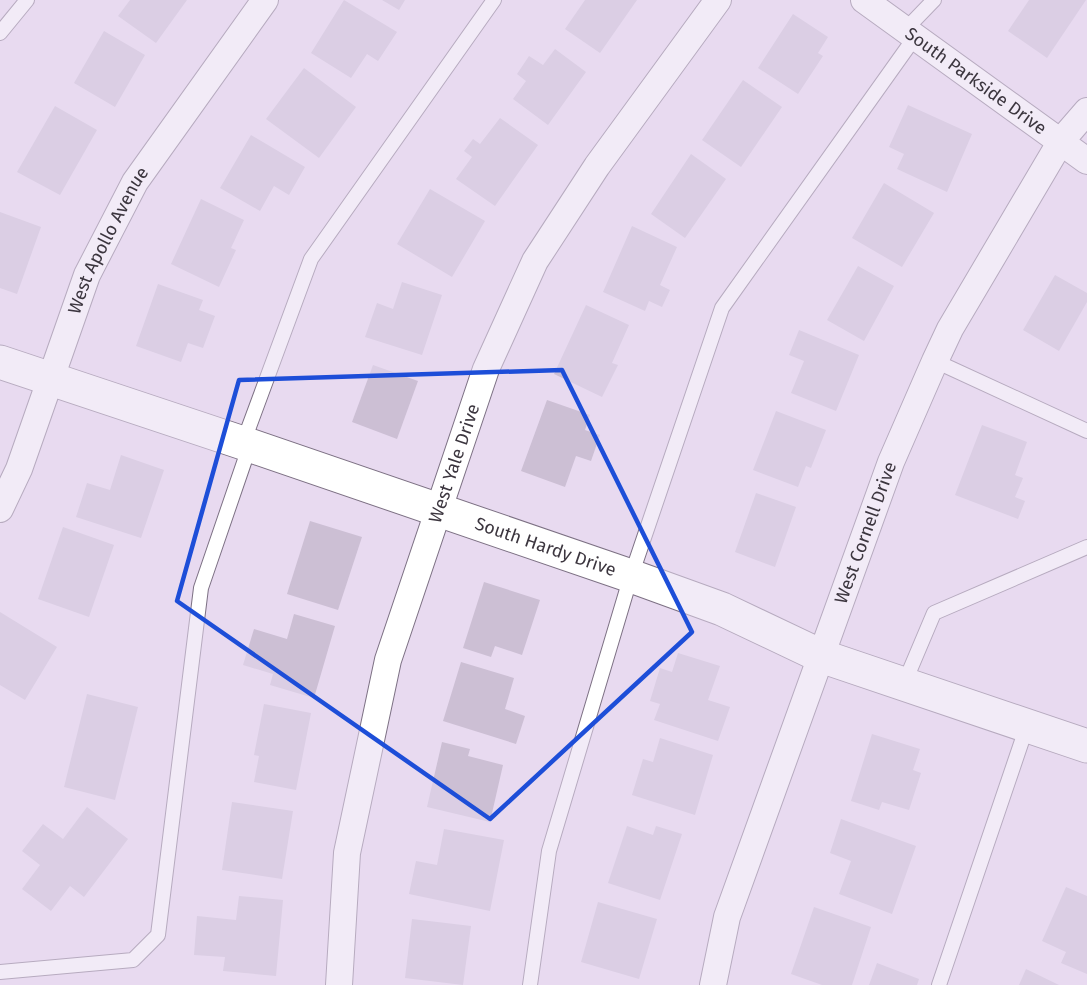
<svg xmlns="http://www.w3.org/2000/svg" width="1087" height="985" font-family="'Fira Sans',sans-serif">
  <style>
    .building { fill: #ccbfd4 }
    .lines { fill: none; stroke-linecap: round; stroke-linejoin: round }
    .lane-casing { stroke: #7d7184; stroke-width: 16 }
    .street-casing { stroke: #7d7184; stroke-width: 28 }
    .secondary-casing { stroke: #7d7184; stroke-width: 35 }
    .lane { stroke: #fff; stroke-width: 14 }
    .street { stroke: #fff; stroke-width: 26 }
    .secondary { stroke: #fff; stroke-width: 33 }
    .marked { fill: none; stroke: #1d4ed8; stroke-width: 4.5; stroke-linejoin: round }
    .labels { text-anchor: middle; stroke-width: 4.5; stroke-linejoin: round; paint-order: stroke }
    .street-label { font-size: 18px; fill: #3c363f; stroke: #f5e7fd }
  </style>
  <rect width="100%" height="100%" fill="#e8daf0"/>
  <g class="building">
    <polygon points="130,0 187,0 156,43 118,16"/>
    <polygon points="344,0 397,32 378,61 367,54 351,78 311,53"/>
    <polygon points="382,0 405,0 399,10"/>
    <polygon points="585,0 637,0 600,53 565,29"/>
    <polygon points="1029,0 1086,0 1047,58 1008,31"/>
    <polygon points="793,14 828,37 818,53 823,56 798,94 758,68"/>
    <polygon points="104,31 145,55 115,107 74,83"/>
    <polygon points="555,49 586,72 548,125 513,99 526,81 517,74 529,56 543,65"/>
    <polygon points="304,68 356,107 319,158 266,119"/>
    <polygon points="743,80 782,107 741,167 702,140"/>
    <polygon points="908,105 972,134 947,192 897,169 904,154 889,147"/>
    <polygon points="55,106 97,130 60,195 17,172"/>
    <polygon points="500,118 538,145 495,206 456,179 472,157 464,151 473,139 480,144"/>
    <polygon points="251,135 305,167 289,195 274,186 260,211 220,188"/>
    <polygon points="691,154 726,179 685,238 651,214"/>
    <polygon points="884,183 934,213 902,267 852,238"/>
    <polygon points="430,189 485,221 452,277 397,244"/>
    <polygon points="201,199 244,220 231,248 236,250 219,287 171,264"/>
    <polygon points="0,212 41,227 17,294 0,288"/>
    <polygon points="632,226 677,247 660,285 670,290 662,307 649,301 645,311 603,292"/>
    <polygon points="858,266 894,286 864,341 827,320"/>
    <polygon points="1055,275 1087,293 1087,302 1059,351 1023,330"/>
    <polygon points="402,282 442,295 422,355 365,337 377,303 393,309"/>
    <polygon points="158,284 203,300 199,310 215,316 203,348 188,343 181,362 136,346"/>
    <polygon points="586,305 629,325 612,363 618,365 602,397 554,374"/>
    <polygon points="799,330 859,355 836,411 791,393 804,361 789,355"/>
    <polygon points="373,365 418,381 397,439 352,422"/>
    <polygon points="547,400 590,415 585,430 600,435 591,461 576,456 565,487 521,471"/>
    <polygon points="776,411 826,430 811,468 806,466 798,487 753,470"/>
    <polygon points="982,425 1027,442 1015,475 1023,478 1015,497 1025,501 1018,519 955,495"/>
    <polygon points="121,455 164,470 141,538 76,517 87,483 110,490"/>
    <polygon points="756,493 796,507 775,567 735,552"/>
    <polygon points="310,521 362,537 338,610 287,594"/>
    <polygon points="63,527 114,545 89,617 38,599"/>
    <polygon points="484,582 540,600 522,655 495,646 491,657 463,648"/>
    <polygon points="0,612 57,647 25,700 0,685"/>
    <polygon points="294,614 335,626 314,698 270,685 273,674 243,665 254,629 287,639"/>
    <polygon points="678,653 720,666 708,700 730,707 718,741 654,720 660,704 650,701 660,668 672,672"/>
    <polygon points="461,662 514,678 505,709 525,716 516,744 443,721"/>
    <polygon points="87,694 138,707 115,800 64,787"/>
    <polygon points="264,704 311,713 296,790 254,782 259,756 254,755"/>
    <polygon points="872,734 920,749 913,770 921,773 909,810 882,802 879,810 851,801"/>
    <polygon points="660,738 713,755 695,815 632,795 643,759 653,762"/>
    <polygon points="442,742 470,749 468,756 503,765 490,822 427,807"/>
    <polygon points="232,802 293,811 282,879 222,870"/>
    <polygon points="87,807 128,839 84,897 70,886 51,911 22,889 40,865 22,851 43,824 63,839"/>
    <polygon points="841,819 916,846 892,914 839,894 851,861 830,853"/>
    <polygon points="627,826 653,835 656,826 682,834 660,900 608,883"/>
    <polygon points="444,829 504,840 490,911 409,894 416,861 437,865"/>
    <polygon points="1066,887 1087,896 1087,974 1061,963 1066,952 1042,941"/>
    <polygon points="239,896 283,900 276,976 223,971 225,957 194,955 197,916 236,920"/>
    <polygon points="598,902 657,919 639,979 581,962"/>
    <polygon points="814,907 871,927 852,985 822,985 791,974"/>
    <polygon points="412,919 471,926 463,985 405,978"/>
    <polygon points="877,963 919,979 917,985 869,985"/>
    <polygon points="1026,969 1059,985 1019,985"/>
  </g>
  <g class="lines">
    <g class="lane-casing">
      <g id="lane">
        <polyline points="905,30 934,0"/>
        <polyline points="0,33 27,0"/>
        <polyline points="935,361 1087,431"/>
        <polyline points="243,443 311,259 494,0"/>
        <polyline points="904,684 934,613 1087,547"/>
        <polyline points="0,972 133,960 158,935 201,588 250,445"/>
        <polyline points="530,985 549,851 631,576 722,308 915,37"/>
        <polyline points="939,985 1027,726"/>
      </g>
    </g>
    <g class="street-casing">
      <g id="street">
        <path id="s1" d="M864 0 1087 161"/>
        <path id="s2" d="M0 509 19 469 87 275 135 182 265 0"/>
        <path id="s3" d="M339 985 347 853 388 660 486 369 535 261 597 166 718 0"/>
        <path id="s4" d="M713 985 727 917 891 462 935 361 950 329 1061 141 1087 111"/>
      </g>
    </g>
    <g class="secondary-casing">
      <g id="secondary">
        <path id="s5" d="M0 362 243 443 631 576 722 609 821 656 1087 746"/>
      </g>
    </g>
    <use href="#lane" class="lane"/>
    <use href="#street" class="street"/>
    <use href="#secondary" class="secondary"/>
  </g>
  <path d="M0 0H1087V985H0ZM562 370 692 632 490 819 177 601 239 380Z" fill="#e8daf0" fill-opacity=".55" fill-rule="evenodd"/>
  <path class="marked" d="M562 370 692 632 490 819 177 601 239 380Z"/>
  <g class="labels">
    <g class="street-label">
      <text dy="6" stroke="none"><textPath href="#s1" startOffset="138">South Parkside Drive</textPath></text>
      <text dy="6" stroke="none"><textPath href="#s2" startOffset="290">West Apollo Avenue</textPath></text>
      <text dy="6" stroke="none"><textPath href="#s3" startOffset="537">West Yale Drive</textPath></text>
      <text dy="6" stroke="none"><textPath href="#s4" startOffset="478">West Cornell Drive</textPath></text>
      <text dy="6" stroke="none"><textPath href="#s5" startOffset="576">South Hardy Drive</textPath></text>
    </g>
  </g>
</svg>
